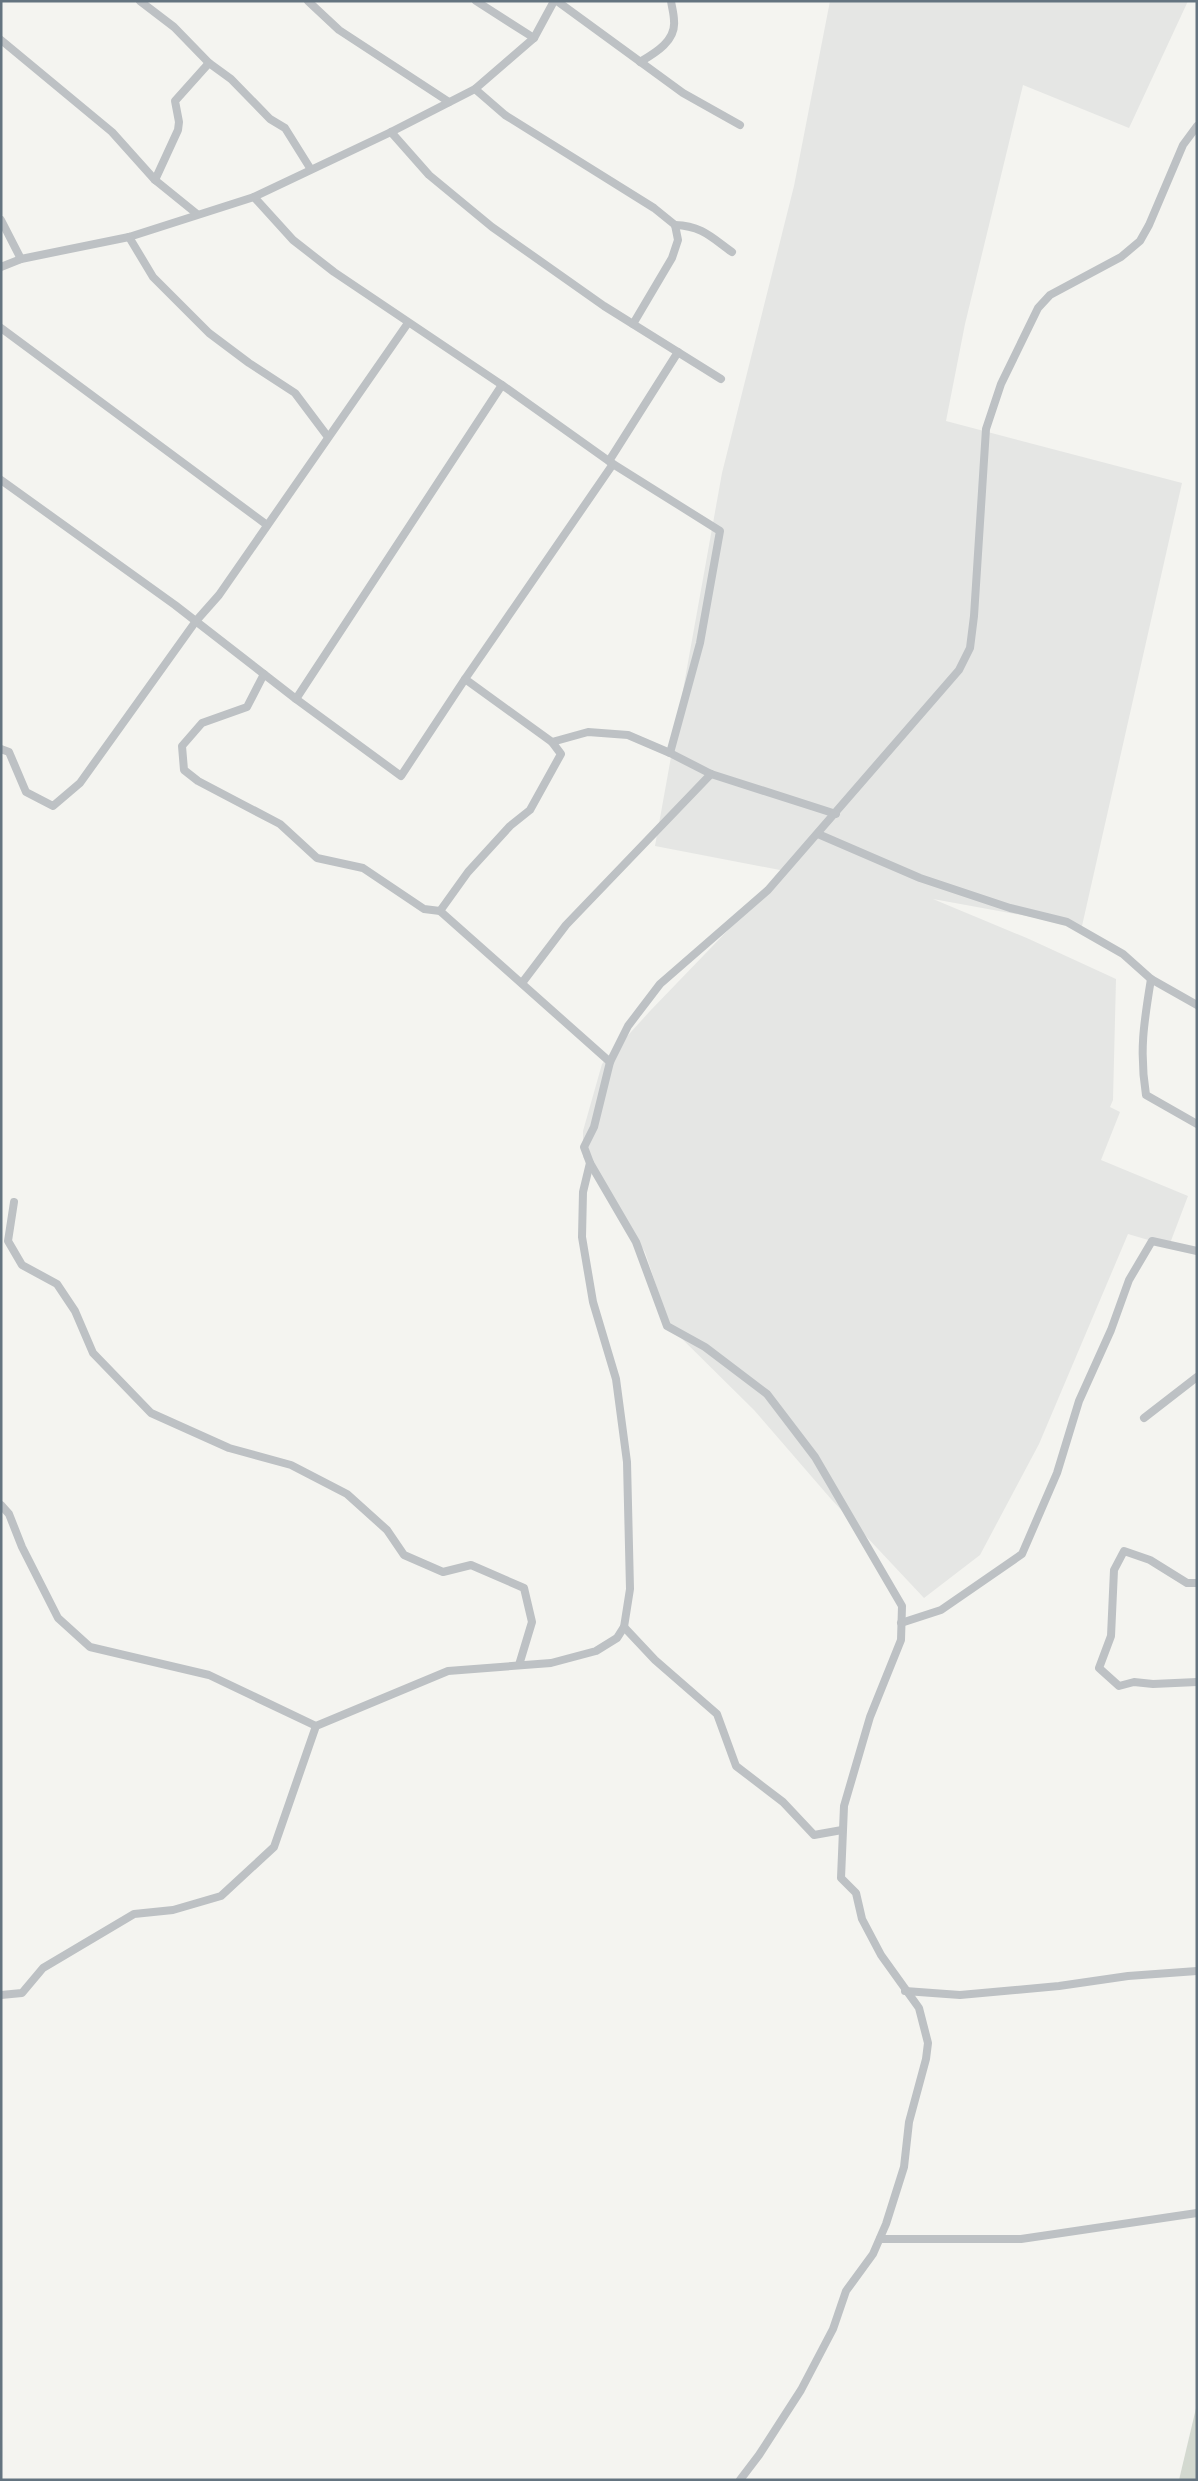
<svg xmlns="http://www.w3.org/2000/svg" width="1198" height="2481" font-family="'Fira Sans Condensed',sans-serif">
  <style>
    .built { fill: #e5e6e4 }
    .green { fill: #d3d9d0 }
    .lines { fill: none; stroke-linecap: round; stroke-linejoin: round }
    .street { stroke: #bdc1c4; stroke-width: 8 }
  </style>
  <rect width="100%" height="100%" fill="#f4f4f0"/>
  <polygon class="built" points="830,1 1188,1 1129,128 1023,85 965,324 946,421 1182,483 1082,926 933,899 1029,939 1116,979 1113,1100 1110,1107 1120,1112 1101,1160 1188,1196 1169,1246 1128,1234 1039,1444 980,1555 924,1598 831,1499 754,1410 670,1327 645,1252 583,1157 583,1131 602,1064 650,1011 785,871 655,846 722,473 794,186"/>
  <polygon class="green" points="1197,2404 1197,2480 1179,2480"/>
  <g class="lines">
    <g class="street">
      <polyline points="140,1 174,27 209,63 231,79 270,119 285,128 310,168"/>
      <polyline points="308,1 339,30 449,102"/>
      <polyline points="476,1 534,38"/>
      <polyline points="557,1 683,93 740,125"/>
      <polyline points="1,40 112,132 155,180 197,214"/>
      <path d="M640 62C655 53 676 41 674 21 674 14 672 8 671 1"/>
      <polyline points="475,89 505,115 654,208 675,225 678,240 672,258 633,324"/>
      <polyline points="391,132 429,175 492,227 604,306 721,379"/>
      <polyline points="155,180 178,130 179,122 175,101 209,63"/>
      <polyline points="254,197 293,240 334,272 502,385 613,464 720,531 700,643 670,753"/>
      <polyline points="1,220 21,259"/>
      <path d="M675 225C702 226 711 237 732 252"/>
      <polyline points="129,237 153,277 209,333 249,363 295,393 328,437"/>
      <polyline points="1,267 21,259 129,237 254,197 391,132 475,89 534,38 554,1"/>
      <polyline points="1,328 267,525"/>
      <polyline points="609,461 678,352"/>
      <polyline points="613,464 465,679 552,742 588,732 628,735 670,753 711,774 836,814"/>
      <polyline points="1,480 175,605 296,699 401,776 465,679"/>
      <polyline points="264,674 247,707 202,723 182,746 184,770 198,781 280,824 317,858 363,868 424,909 440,911 610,1062"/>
      <polyline points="296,699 502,385"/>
      <polyline points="1,749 9,752 26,792 53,806 80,783 196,621 219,595 408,323"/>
      <polyline points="818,834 920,878 1010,908 1067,922 1123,954 1151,979 1197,1005"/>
      <polyline points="440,911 468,872 510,826 530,810 561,754 552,742"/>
      <path d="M1151 979C1144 1022 1139 1051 1146 1095L1197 1124"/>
      <polyline points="522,983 566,925 711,774"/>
      <polyline points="590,1163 636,1242 667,1326 705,1347 767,1394 815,1457 902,1606 901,1640 870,1717 844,1806 841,1878 856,1893 862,1919 881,1955 919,2008 928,2043 926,2059 909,2122 904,2167 886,2224 873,2254 846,2291 833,2329 801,2390 759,2455 740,2480"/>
      <polyline points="14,1202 8,1241 22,1265 57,1284 75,1311 93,1353 151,1413 229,1448 291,1465 347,1494 387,1530 404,1555 443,1572 471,1565 524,1588 532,1622 519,1665"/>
      <polyline points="1144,1418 1197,1377"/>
      <polyline points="1,1505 9,1514 22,1547 58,1618 90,1647 209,1675 316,1726"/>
      <polyline points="1197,1583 1187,1583 1150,1560 1124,1551 1114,1570 1111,1636 1099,1668 1119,1686 1134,1682 1153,1684 1197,1682"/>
      <polyline points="901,1623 941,1610 1022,1554 1057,1473 1079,1401 1111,1330 1129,1280 1152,1241 1197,1251"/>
      <polyline points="624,1627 655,1660 717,1714 736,1766 783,1802 814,1835 842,1830"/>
      <polyline points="905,1991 960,1995 1059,1986 1128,1976 1197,1971"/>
      <polyline points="1,1995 22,1993 43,1968 134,1914 173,1910 221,1896 274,1847 316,1726 448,1671 551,1663 596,1651 617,1638 624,1627 630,1589 627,1462 616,1379 593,1302 582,1237 583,1192 590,1163 584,1147 594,1127 610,1062 628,1026 660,984 768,890 959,670 970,648 974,616 986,429 1001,384 1038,308 1050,295 1121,257 1140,241 1149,225 1183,145 1197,126"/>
      <polyline points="880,2239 1021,2239 1197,2213"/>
    </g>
  </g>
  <rect width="1198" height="2481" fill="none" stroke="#647480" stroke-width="5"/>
</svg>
